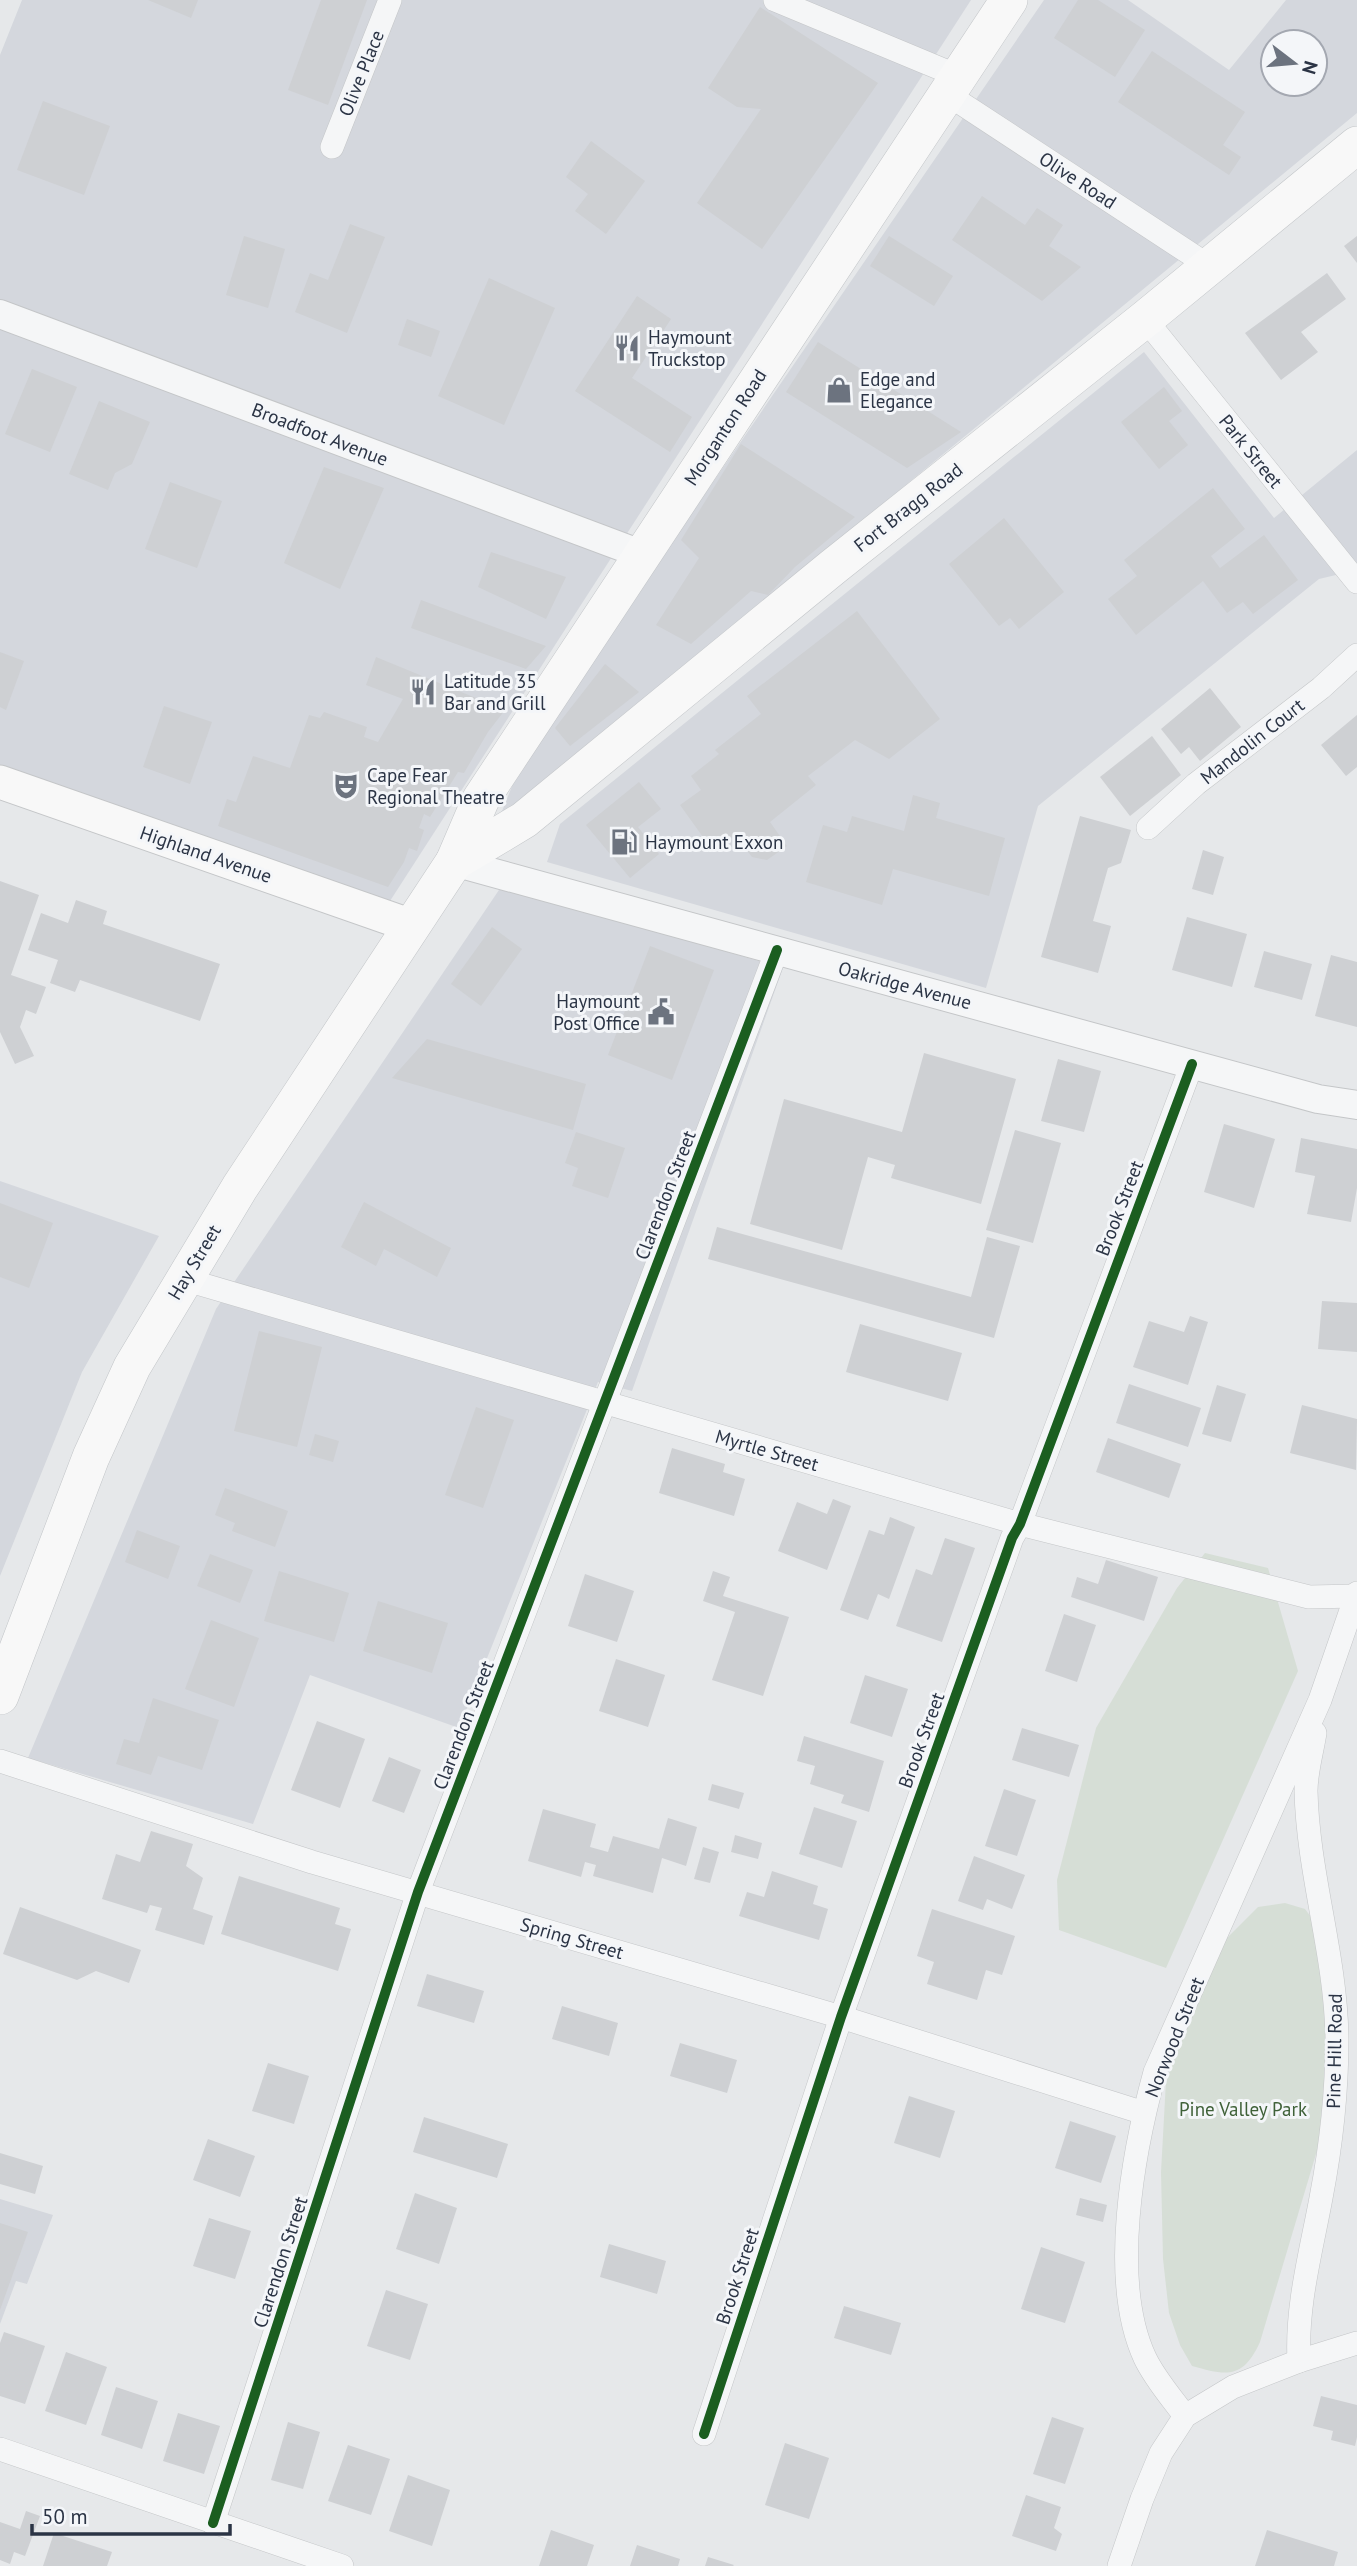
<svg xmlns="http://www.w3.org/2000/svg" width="1357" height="2566" font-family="'PT Sans',sans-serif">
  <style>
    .built { fill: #d4d7dd; fill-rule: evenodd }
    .green { fill: #d6ded6 }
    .building { fill: #ced0d3 }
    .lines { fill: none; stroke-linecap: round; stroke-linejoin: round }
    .minor-casing { stroke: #c4c6c8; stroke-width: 24 }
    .tertiary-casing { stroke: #c4c6c8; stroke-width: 30 }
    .secondary-casing { stroke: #c4c6c8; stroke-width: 35 }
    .primary-casing { stroke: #c2c5c8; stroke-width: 38 }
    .minor { stroke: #f5f6f7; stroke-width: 23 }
    .tertiary { stroke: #f5f6f7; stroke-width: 28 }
    .secondary { stroke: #f8f8f8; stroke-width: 33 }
    .primary { stroke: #f8f8f8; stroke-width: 37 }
    .cycleway-casing { stroke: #f4f6f9; stroke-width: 15 }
    .cycleway { stroke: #1b5e20; stroke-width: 10 }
    .labels { text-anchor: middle; stroke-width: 6; stroke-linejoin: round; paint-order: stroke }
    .street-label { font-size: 19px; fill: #2b3445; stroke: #f4f6f9 }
    .poi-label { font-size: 19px; fill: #2b3445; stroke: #f4f6f9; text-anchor: start }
    .park-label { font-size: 19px; fill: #3f6138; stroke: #f4f6f9 }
  </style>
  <rect width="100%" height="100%" fill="#e6e8ea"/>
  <g class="built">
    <polygon points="22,0 971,0 390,901 0,765 0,55"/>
    <path d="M1044 0H1128L1229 70 1286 0H1357V113L498 821 523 759ZM1273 42H1315V84H1273Z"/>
    <polygon points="1144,352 1274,518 1357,450 1357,570 1319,579 1038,806 986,988 547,862 560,824"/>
    <polygon points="501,887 783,968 632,1391 598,1382 459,1728 310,1675 253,1824 28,1758 216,1309"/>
    <polygon points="0,1181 159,1236 82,1372 0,1576"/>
    <polygon points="0,2199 53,2215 27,2284 16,2281 0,2324"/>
  </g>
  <g class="green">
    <polygon points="1205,1553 1268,1568 1298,1671 1166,1968 1059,1930 1057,1880 1096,1728 1177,1588"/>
    <path d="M1285 1903 1305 1909 1317 1925 1327 2023 1324 2086 1319 2144 1260 2342C1243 2379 1227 2376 1192 2366L1180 2345 1169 2313 1163 2259 1161 2172 1166 2081 1189 2018 1225 1940 1258 1907Z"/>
  </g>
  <g class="building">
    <polygon points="148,0 198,0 191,18"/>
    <polygon points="321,0 367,0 328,105 288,90"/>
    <polygon points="1078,0 1098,0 1145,30 1115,77 1054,38"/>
    <polygon points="760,7 878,83 762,249 697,203 761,109 737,107 708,88"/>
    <polygon points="1152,51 1245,112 1223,145 1241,157 1229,175 1118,102"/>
    <polygon points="43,101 110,126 84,195 17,170"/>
    <polygon points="591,141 645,181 606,234 575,211 588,194 566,177"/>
    <polygon points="982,196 1025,225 1037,208 1063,225 1049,246 1081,267 1042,301 952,240"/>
    <polygon points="350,224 385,237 347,333 295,312 310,273 328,280"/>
    <polygon points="244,236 285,249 268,308 226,295"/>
    <polygon points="889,236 953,276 934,306 870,266"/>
    <polygon points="1357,236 1357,263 1344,246"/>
    <polygon points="1327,273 1346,299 1301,332 1318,352 1281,380 1245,333"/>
    <polygon points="489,278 555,308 504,425 438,396"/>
    <polygon points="637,296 671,319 632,378 692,417 670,452 575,391"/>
    <polygon points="407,319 440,331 431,357 398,345"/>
    <polygon points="818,342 961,432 907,468 786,392"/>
    <polygon points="32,369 77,387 50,452 5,434"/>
    <polygon points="1164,387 1182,411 1169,421 1188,445 1159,469 1121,422"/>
    <polygon points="99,401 150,422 132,464 115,473 108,490 69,474"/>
    <polygon points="741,444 855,517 795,567 768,595 751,591 691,644 656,625 699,558 681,540"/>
    <polygon points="324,467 384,488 340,589 284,563"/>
    <polygon points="170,482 222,501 197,568 145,549"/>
    <polygon points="1213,488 1245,529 1211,556 1220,568 1264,535 1298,580 1253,614 1243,602 1227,613 1203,581 1136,635 1108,599 1137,576 1124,560"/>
    <polygon points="1004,518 1064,592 1019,629 1010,618 999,626 949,564"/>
    <polygon points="491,552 566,577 546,619 478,587"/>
    <polygon points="421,600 546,646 526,669 411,628"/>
    <polygon points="857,611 940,719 889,759 855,740 808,776 816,785 770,822 787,846 767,860 752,857 735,835 713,851 680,805 701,790 691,776 719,754 715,750 761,714 747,696"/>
    <polygon points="0,652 24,661 6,710 0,707"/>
    <polygon points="376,657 505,710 488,732 464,773 458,772 430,817 424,814 419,828 424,830 417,851 409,848 404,862 388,887 218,826 227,799 236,802 253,756 290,768 309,715 320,718 324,712 367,727 364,737 378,742 403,699 366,685"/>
    <polygon points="605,664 639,692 570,746 555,728"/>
    <polygon points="1210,688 1241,727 1200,761 1189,747 1181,754 1161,729"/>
    <polygon points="164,706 212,722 190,784 143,767"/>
    <polygon points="1357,715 1357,767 1346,776 1321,745"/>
    <polygon points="1152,736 1181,775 1130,816 1100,777"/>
    <polygon points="639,782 661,809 638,827 659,854 630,878 586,825"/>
    <polygon points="913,795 940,803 936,818 1005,838 989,896 893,869 882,905 806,882 823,825 847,832 852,816 904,831"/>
    <polygon points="1080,816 1131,830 1121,863 1108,868 1093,921 1111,926 1098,973 1041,957"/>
    <polygon points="1203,850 1224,857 1213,895 1192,889"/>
    <polygon points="0,881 39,895 11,975 46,987 36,1014 26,1010 20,1027 34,1056 15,1064 0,1032"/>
    <polygon points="76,900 107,911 103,924 220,964 200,1021 80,980 75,992 50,983 58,960 28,950 41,913 68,923"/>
    <polygon points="1187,917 1247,934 1232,987 1172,970"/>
    <polygon points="492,927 522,949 481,1006 451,984"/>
    <polygon points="650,946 714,970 672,1080 608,1055"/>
    <polygon points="1264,951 1312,964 1302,1000 1254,987"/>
    <polygon points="1331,955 1357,962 1357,1027 1315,1016"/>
    <polygon points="427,1039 586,1084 573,1130 392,1078"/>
    <polygon points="924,1053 1016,1079 981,1204 891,1178 895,1165 868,1157 842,1250 750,1224 784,1099 902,1132"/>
    <polygon points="1058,1059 1101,1071 1084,1132 1041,1121"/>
    <polygon points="1224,1124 1275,1139 1254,1208 1204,1192"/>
    <polygon points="1015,1130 1061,1143 1033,1243 986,1230"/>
    <polygon points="576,1132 625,1148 608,1198 572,1186 578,1168 565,1163"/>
    <polygon points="1301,1138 1357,1149 1357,1188 1351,1222 1307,1214 1315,1176 1295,1172"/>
    <polygon points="364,1202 451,1248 437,1277 384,1249 376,1266 341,1247"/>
    <polygon points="0,1203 53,1223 29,1288 0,1277"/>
    <polygon points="717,1227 971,1297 987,1237 1020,1246 994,1338 708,1259"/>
    <polygon points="1322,1301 1357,1303 1357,1352 1318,1349"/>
    <polygon points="1190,1316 1208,1322 1188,1385 1133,1367 1149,1321 1184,1332"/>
    <polygon points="860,1324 962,1353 948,1401 846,1372"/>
    <polygon points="259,1331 322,1347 297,1447 234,1431"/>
    <polygon points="1129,1384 1201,1408 1188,1447 1116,1423"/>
    <polygon points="1217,1385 1246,1394 1231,1442 1202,1434"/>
    <polygon points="1302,1405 1357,1419 1356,1470 1290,1453"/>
    <polygon points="476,1407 514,1420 483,1508 445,1495"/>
    <polygon points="315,1434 339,1441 333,1462 309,1455"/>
    <polygon points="1108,1438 1181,1464 1169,1498 1096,1472"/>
    <polygon points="672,1448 725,1464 723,1472 745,1479 734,1516 659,1493"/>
    <polygon points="225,1488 288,1511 275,1547 232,1531 235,1523 215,1515"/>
    <polygon points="833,1499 851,1506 827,1570 778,1551 797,1502 827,1514"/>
    <polygon points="890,1517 915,1527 889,1599 878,1594 868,1620 840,1610 869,1530 884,1535"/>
    <polygon points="137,1530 180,1546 168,1579 125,1562"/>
    <polygon points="945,1538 975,1548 942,1642 896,1626 916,1569 932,1575"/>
    <polygon points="210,1554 253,1570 240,1603 197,1586"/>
    <polygon points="1106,1560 1158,1577 1144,1621 1071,1597 1077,1577 1098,1584"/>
    <polygon points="279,1571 349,1593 334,1642 264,1621"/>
    <polygon points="713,1571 730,1577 723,1596 789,1617 763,1696 712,1680 735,1612 703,1601"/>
    <polygon points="585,1574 634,1591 617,1642 568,1626"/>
    <polygon points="378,1601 448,1623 432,1673 363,1651"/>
    <polygon points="1064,1614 1096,1625 1077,1682 1045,1671"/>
    <polygon points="211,1620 259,1638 234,1707 185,1689"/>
    <polygon points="616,1659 665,1675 648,1727 599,1711"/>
    <polygon points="865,1675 908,1689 892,1737 850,1723"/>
    <polygon points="153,1698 219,1720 202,1770 158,1756 151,1775 116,1764 124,1739 139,1743"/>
    <polygon points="317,1721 365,1739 340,1808 291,1790"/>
    <polygon points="1022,1728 1079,1745 1069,1777 1012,1760"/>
    <polygon points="804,1736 884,1761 869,1812 841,1803 844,1795 810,1784 815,1766 797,1761"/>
    <polygon points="389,1757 421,1770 404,1813 372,1801"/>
    <polygon points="712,1784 744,1793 739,1809 708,1800"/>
    <polygon points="1004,1789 1036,1800 1017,1856 985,1846"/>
    <polygon points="814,1807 857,1821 842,1868 799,1854"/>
    <polygon points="543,1809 596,1824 590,1847 608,1852 613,1836 659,1849 668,1818 697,1827 686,1866 662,1858 653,1893 593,1876 596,1865 585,1862 581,1877 528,1861"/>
    <polygon points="151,1831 193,1844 186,1866 203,1878 193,1909 213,1916 204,1945 155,1930 162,1908 150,1905 147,1913 102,1899 116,1854 140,1862"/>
    <polygon points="735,1835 762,1843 758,1859 731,1852"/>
    <polygon points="703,1847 719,1852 710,1883 694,1879"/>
    <polygon points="974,1856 1025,1875 1012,1909 987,1899 983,1910 958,1901"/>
    <polygon points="772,1871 818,1886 813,1904 828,1909 819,1940 739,1916 747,1892 764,1897"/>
    <polygon points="239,1876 340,1908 335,1924 351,1929 338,1971 221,1934"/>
    <polygon points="20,1907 141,1950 129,1983 96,1971 77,1980 3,1954"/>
    <polygon points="932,1909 1015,1936 1002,1975 986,1970 977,2000 927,1984 934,1962 917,1956"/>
    <polygon points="427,1974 484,1991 474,2023 417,2006"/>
    <polygon points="562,2006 618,2023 609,2056 552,2039"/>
    <polygon points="680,2043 737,2060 727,2093 670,2076"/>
    <polygon points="268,2063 309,2076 294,2124 252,2111"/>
    <polygon points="909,2096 955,2111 940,2158 894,2143"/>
    <polygon points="424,2117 508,2144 497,2178 413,2152"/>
    <polygon points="1070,2121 1116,2136 1101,2183 1055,2168"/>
    <polygon points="208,2139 255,2156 240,2197 193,2180"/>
    <polygon points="0,2153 43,2166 35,2194 0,2184"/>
    <polygon points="415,2193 457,2208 439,2264 396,2249"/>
    <polygon points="1080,2198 1107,2205 1103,2222 1076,2215"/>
    <polygon points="209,2218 251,2231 235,2279 193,2266"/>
    <polygon points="0,2223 28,2232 0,2310"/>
    <polygon points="609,2244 666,2261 657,2294 600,2277"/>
    <polygon points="1041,2247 1085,2262 1065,2323 1021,2309"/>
    <polygon points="386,2290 428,2304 410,2360 367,2346"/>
    <polygon points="844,2306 901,2323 891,2355 834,2338"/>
    <polygon points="4,2332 45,2346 25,2404 0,2396 0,2343"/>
    <polygon points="66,2352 107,2367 86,2425 45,2411"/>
    <polygon points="116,2387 158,2401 142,2449 101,2435"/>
    <polygon points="1321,2396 1357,2405 1357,2437 1355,2446 1331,2440 1333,2431 1313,2426"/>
    <polygon points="178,2413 220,2426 204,2474 163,2461"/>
    <polygon points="1052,2417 1084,2428 1065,2484 1033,2474"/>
    <polygon points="288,2422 320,2432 303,2489 271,2480"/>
    <polygon points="785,2443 829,2458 809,2519 765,2505"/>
    <polygon points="348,2445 390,2459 371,2515 328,2501"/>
    <polygon points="408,2475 450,2490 432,2546 389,2531"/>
    <polygon points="1026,2495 1061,2507 1054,2528 1062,2534 1056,2551 1012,2536"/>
    <polygon points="26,2511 40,2516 25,2556 14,2552 10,2564 0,2560 0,2522 20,2529"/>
    <polygon points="551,2530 594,2545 587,2566 539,2566"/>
    <polygon points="1267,2530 1338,2552 1334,2566 1255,2566"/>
    <polygon points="54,2533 112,2552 107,2566 43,2566"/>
    <polygon points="637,2545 680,2559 678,2566 630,2566"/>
    <polygon points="708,2557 734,2565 733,2566 705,2566"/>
  </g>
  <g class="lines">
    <g class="minor-casing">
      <g id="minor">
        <polyline points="775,0 958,76"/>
        <polyline points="947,94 1209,266"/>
        <polyline points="332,147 390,0"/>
        <polyline points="1145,319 1357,582"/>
        <polyline points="1148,828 1196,784 1321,688 1357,655"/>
        <polyline points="183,1279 1020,1524 1309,1597 1357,1596"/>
        <polyline points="0,1761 312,1862 841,2017 1144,2113"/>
        <path d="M1299 2361C1296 2306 1311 2252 1321 2198 1331 2146 1337 2092 1337 2039 1336 1955 1308 1875 1306 1791 1306 1772 1312 1752 1315 1733"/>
        <path d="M1185 2416C1171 2397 1155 2379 1145 2358 1109 2281 1133 2152 1155 2072L1320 1700 1357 1593"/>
        <polyline points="704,2434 841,2017 1012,1538 1020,1524 1192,1064"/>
        <polyline points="0,2449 342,2566"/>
        <polyline points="213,2523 418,1892 777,950"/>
        <polyline points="1119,2566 1142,2499 1161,2453 1185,2416 1233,2387 1299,2361 1357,2343"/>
      </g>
    </g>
    <g class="tertiary-casing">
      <g id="tertiary">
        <polyline points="0,314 641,554"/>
        <polyline points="454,862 1318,1099 1357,1105"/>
      </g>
    </g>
    <g class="secondary-casing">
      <polyline id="secondary" points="0,782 412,926"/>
    </g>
    <g class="primary-casing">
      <g id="primary">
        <polyline points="454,862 524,820 833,567 1145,319 1357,145"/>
        <polyline points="0,1696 91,1457 132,1367 240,1187 454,862 481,799 1009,0"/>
      </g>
    </g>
    <use href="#minor" class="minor"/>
    <use href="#tertiary" class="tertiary"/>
    <use href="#secondary" class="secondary"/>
    <use href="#primary" class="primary"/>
    <g class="cycleway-casing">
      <g id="cycleway">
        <polyline points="704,2434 841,2017 1012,1538 1020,1524 1192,1064"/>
        <polyline points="213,2523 418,1892 777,950"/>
      </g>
    </g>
    <use href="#cycleway" class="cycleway"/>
  </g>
  <defs>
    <g id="restaurant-bare" transform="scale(2.1)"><path d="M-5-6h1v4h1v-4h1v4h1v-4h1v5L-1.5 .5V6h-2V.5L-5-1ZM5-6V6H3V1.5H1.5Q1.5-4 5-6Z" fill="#6c737f" stroke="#f4f6f9" stroke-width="2.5" paint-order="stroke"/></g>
    <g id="shop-bare" transform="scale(2.1)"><path d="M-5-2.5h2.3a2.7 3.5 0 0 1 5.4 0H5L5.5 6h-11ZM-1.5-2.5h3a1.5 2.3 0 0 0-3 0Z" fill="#6c737f" stroke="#f4f6f9" stroke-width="2.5" paint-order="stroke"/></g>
    <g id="theatre-bare" transform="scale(2.1)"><path d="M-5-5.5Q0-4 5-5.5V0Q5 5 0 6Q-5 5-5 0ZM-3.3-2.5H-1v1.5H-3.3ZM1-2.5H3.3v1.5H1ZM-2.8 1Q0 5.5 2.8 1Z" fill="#6c737f" stroke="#f4f6f9" stroke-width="2.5" paint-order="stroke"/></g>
    <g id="fuel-bare" transform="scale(2.1)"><path d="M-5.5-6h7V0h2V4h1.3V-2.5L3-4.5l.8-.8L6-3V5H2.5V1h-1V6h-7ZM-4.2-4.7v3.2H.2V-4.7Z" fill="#6c737f" stroke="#f4f6f9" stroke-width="2.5" paint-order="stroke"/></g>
    <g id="civic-bare" transform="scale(2.1)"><path d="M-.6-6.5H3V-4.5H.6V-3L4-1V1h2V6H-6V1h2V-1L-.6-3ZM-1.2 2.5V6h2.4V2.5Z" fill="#6c737f" stroke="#f4f6f9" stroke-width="2.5" paint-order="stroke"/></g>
  </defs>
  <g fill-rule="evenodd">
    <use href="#restaurant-bare" x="627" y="348"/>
    <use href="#shop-bare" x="839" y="390"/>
    <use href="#restaurant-bare" x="423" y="692"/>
    <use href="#theatre-bare" x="346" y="786"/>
    <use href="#fuel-bare" x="624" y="842"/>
    <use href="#civic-bare" x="661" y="1012"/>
  </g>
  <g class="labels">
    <g class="street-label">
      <text transform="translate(361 73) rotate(-68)" y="7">Olive Place</text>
      <text transform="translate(1078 180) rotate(33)" y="7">Olive Road</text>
      <text transform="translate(725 427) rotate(-57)" y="7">Morganton Road</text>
      <text transform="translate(320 434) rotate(21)" y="7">Broadfoot Avenue</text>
      <text transform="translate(1251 451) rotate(51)" y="7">Park Street</text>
      <text transform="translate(908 507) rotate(-38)" y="7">Fort Bragg Road</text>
      <text transform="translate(1252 741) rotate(-38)" y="7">Mandolin Court</text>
      <text transform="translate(206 854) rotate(19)" y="7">Highland Avenue</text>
      <text transform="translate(905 985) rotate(15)" y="7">Oakridge Avenue</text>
      <text transform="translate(665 1195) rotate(-69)" y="7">Clarendon Street</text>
      <text transform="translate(1119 1208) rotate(-69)" y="7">Brook Street</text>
      <text transform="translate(194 1262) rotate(-59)" y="7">Hay Street</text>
      <text transform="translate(767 1450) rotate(16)" y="7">Myrtle Street</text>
      <text transform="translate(463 1725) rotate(-69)" y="7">Clarendon Street</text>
      <text transform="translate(921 1740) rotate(-70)" y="7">Brook Street</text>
      <text transform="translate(572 1938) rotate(16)" y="7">Spring Street</text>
      <text transform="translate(1174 2037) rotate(-68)" y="7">Norwood Street</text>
      <text transform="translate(1334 2051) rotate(-89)" y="7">Pine Hill Road</text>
      <text transform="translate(280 2262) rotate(-72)" y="7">Clarendon Street</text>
      <text transform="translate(737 2276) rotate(-72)" y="7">Brook Street</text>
    </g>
    <g class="poi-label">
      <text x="648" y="344">Haymount<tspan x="648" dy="22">Truckstop</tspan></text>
      <text x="860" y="386">Edge and<tspan x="860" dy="22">Elegance</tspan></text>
      <text x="444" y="688">Latitude 35<tspan x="444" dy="22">Bar and Grill</tspan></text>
      <text x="367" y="782">Cape Fear<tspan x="367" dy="22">Regional Theatre</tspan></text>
      <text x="645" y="849">Haymount Exxon</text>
      <text x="640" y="1008" text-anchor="end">Haymount<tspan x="640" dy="22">Post Office</tspan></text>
    </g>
    <g class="park-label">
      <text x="1243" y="2116">Pine Valley Park</text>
    </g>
  </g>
  <g transform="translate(1294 63) rotate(106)"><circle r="33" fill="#f4f6f9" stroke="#a4a8b1" stroke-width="2"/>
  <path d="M0-5L12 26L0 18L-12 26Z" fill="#6c737f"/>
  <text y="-10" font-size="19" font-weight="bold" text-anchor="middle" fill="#2b3445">N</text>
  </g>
  <path d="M32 2524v10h198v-10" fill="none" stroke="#2b3445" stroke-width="3.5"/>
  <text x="42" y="2524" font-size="21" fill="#2b3445" stroke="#f4f6f9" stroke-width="5" paint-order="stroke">50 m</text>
</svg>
